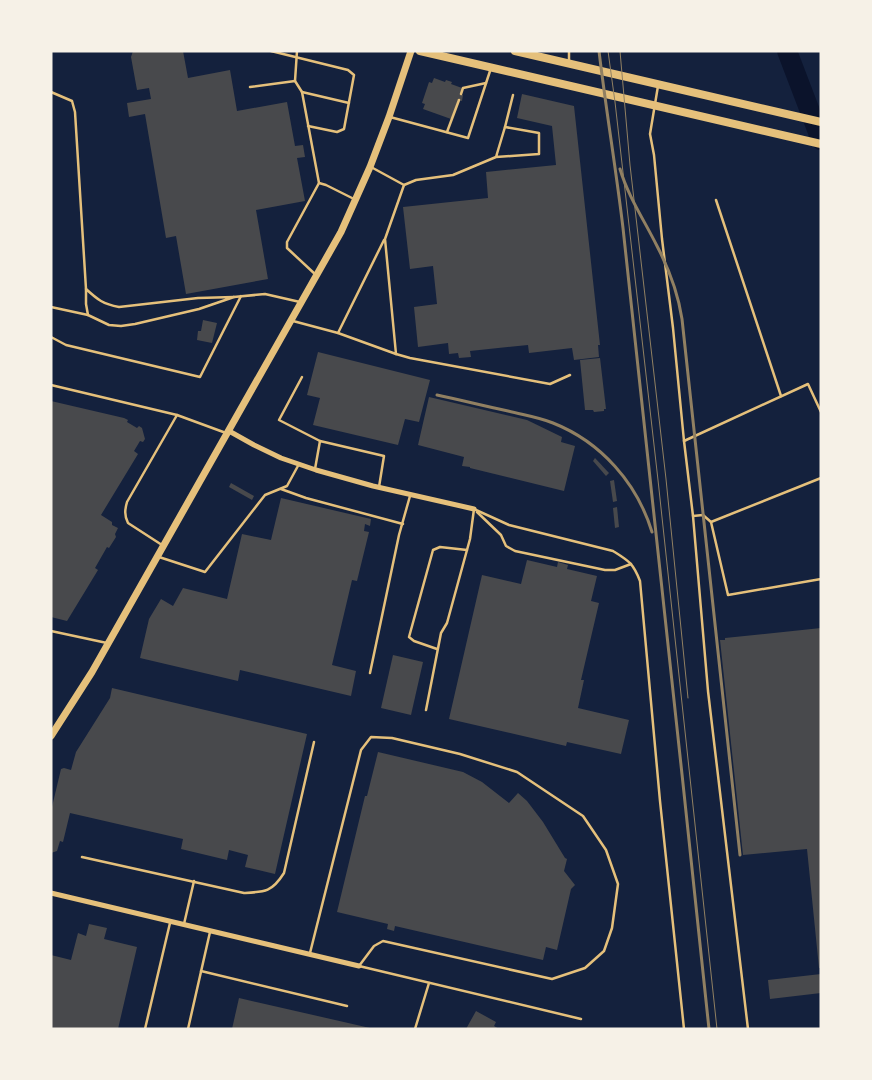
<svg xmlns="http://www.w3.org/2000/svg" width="872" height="1080" font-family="Quicksand,sans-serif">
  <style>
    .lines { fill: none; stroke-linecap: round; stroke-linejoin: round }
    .river { stroke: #0b132b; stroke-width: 20 }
    .building { fill: #48494c }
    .service { stroke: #e5c07b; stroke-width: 2.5 }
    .minor { stroke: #e5c07b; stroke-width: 5 }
    .secondary { stroke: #e5c07b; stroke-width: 7 }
    .primary { stroke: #e5c07b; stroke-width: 8 }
    .tram { stroke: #918062; stroke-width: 1 }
    .rail { stroke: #918062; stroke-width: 3 }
  </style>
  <rect width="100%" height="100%" fill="#14213d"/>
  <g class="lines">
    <polyline class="river" points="787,51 821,140"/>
  </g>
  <g class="building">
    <polygon points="133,51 183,51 188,78 230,70 237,111 287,102 295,146 303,145 305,157 297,158 305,201 256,210 268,279 186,294 176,236 166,238 145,114 129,117 127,103 151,99 149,88 137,90 131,57"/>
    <polygon points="434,78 445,82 446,80 452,82 451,84 462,88 460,94 463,95 462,101 458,100 451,119 423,109 425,104 422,103 429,82 432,83"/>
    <polygon points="522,94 574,106 600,345 598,345 599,357 574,360 572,348 529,353 528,345 470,351 471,357 459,358 458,353 449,354 448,343 418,347 414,307 437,304 433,266 410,269 403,207 488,198 486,172 556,165 552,126 517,118"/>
    <polygon points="203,320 217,323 212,343 197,340 198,331 201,331"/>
    <polygon points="318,352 430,380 419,422 405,419 398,445 313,425 320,398 307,395"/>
    <polygon points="600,358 606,409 604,409 604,411 594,412 593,410 585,410 580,360"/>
    <polygon points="429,397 527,420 562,437 561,442 575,446 564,491 470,468 470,467 462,466 464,457 418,445"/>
    <polygon points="51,401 124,418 128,420 127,422 137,428 139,426 142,428 145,439 143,442 140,441 134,451 138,454 101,515 112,522 112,525 118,528 115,534 116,537 109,548 107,547 95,568 98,570 67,621 51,617"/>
    <polygon points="595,458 609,473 606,476 593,461"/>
    <polygon points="614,480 617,501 613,502 610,481"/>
    <polygon points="231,483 254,496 252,500 229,487"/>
    <polygon points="281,498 371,519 370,526 365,524 364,531 369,532 357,581 352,580 332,665 356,671 351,696 240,670 238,681 140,658 149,619 161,599 173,606 183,588 227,599 242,534 271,540"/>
    <polygon points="617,507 619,527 615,528 613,508"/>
    <polygon points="527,560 557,567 558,562 568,565 567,569 597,576 591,601 599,603 581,680 584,680 578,708 629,720 621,754 567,742 566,746 449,719 482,575 521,584"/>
    <polygon points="821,628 821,968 819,968 807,849 743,855 720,640 725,640 725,638"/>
    <polygon points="393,655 423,662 411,715 381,708"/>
    <polygon points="112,688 307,734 275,874 245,867 248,855 229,850 227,860 181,849 183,839 70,813 63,842 60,841 57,851 51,853 51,811 61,769 64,768 71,770 76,752 110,698"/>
    <polygon points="378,752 463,772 482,782 509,803 518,793 527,801 543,822 565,858 567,859 564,871 575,885 571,889 557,950 546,947 543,960 395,926 394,931 387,929 388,924 337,912 365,796 367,796"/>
    <polygon points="89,924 107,928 104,939 137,947 118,1029 51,1029 51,955 71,960 78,933 86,936"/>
    <polygon points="821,974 821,993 770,999 768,980"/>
    <polygon points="239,998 370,1028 370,1029 232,1029"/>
    <polygon points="476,1011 496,1022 494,1026 499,1029 466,1029"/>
  </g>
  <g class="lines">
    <g class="service">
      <polyline points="271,51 348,70 354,75 344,129 337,132 308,126"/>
      <polyline points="297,51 295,81 302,92 319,183 287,242 287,248 316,275"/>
      <polyline points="569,62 569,51"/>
      <polyline points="658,86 650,134 654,155 662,239 673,328 684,441 693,516 708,691 748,1029"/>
      <polyline points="250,87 295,81"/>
      <polyline points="51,92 72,101 75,112 86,289"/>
      <polyline points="302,92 349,103"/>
      <polyline points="461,94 463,88 486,83"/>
      <polyline points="390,117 468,138 491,68"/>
      <polyline points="505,127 513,95"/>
      <polyline points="447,132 459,100"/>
      <polyline points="371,167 404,185 416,180 453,175 496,157 539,154 539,133 505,127 496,157"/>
      <polyline points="319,183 326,185 354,199"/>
      <polyline points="716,200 781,396"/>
      <path d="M86 289C98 300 103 304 119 307L198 298 234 297 199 309 135 324 121 326 109 325 88 315 86 304Z"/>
      <polyline points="234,297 265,294 300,302"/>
      <polyline points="51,307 88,315"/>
      <polyline points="293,321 338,333 396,354 385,239 404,185"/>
      <polyline points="338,333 384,240"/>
      <polyline points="51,337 66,345 200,377 241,296"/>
      <polyline points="396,354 410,358 550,384 570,375"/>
      <polyline points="302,377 279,420 320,441"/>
      <polyline points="51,385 177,415"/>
      <polyline points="684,441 808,384 821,412"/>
      <polyline points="315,469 320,441 384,456 379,487"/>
      <polyline points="281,489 306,498 403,524"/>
      <path d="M474 509 509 525 613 551C629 561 633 563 640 581L660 801 684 1029"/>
      <polyline points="477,512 501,535 506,546 515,551 605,570 615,570 631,564"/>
      <polyline points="693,516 703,515 711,522 728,595 821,579"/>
      <polyline points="711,522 821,478"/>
      <path d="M162 545 128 523C124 515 125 509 127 502L177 415 226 433"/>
      <polyline points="159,557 205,572 265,495 287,486 299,464"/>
      <polyline points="51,631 107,643"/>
      <polyline points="437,649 414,641 409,637 433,550 440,547 467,550"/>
      <polyline points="370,673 399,535 410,496"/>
      <polyline points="426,710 441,633 447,623 470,539 474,509"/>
      <path d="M82 857 244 893C265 892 272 892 284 873L314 742"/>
      <polyline points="184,924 194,881"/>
      <polyline points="310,953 361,750 371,737 392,738 460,754 517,772 583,816 606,850 618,884 612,928 604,951 585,968 552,979 383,941 374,946 359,966 581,1019"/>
      <polyline points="201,971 347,1006"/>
      <polyline points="145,1029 170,923"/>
      <polyline points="188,1029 210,932"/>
      <polyline points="415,1029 429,983"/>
    </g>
    <g class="minor">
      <polyline points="229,431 254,445 281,458 316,470 373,486 474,509"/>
      <polyline points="51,893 359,966"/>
    </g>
    <polyline class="secondary" points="51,736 92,672 341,232 370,167 389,117 411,51"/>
    <g class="primary">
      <polyline points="420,51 821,144"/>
      <polyline points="515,51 821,122"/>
    </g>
    <g class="tram">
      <polyline points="608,51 615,102 658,480 717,1029"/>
      <polyline points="620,51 630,165 666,479 688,698"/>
    </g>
    <g class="rail">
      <path d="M599 51C606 110 616 169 623 228 654 494 680 762 709 1029"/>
      <path d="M620 169C628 196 644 220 657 246 669 269 678 293 682 319L740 855"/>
      <path d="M437 395C461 400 484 406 508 411 523 415 538 417 553 423 601 442 637 483 652 532"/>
    </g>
  </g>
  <rect width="872" height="1080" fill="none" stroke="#f6f1e7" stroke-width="105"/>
</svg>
